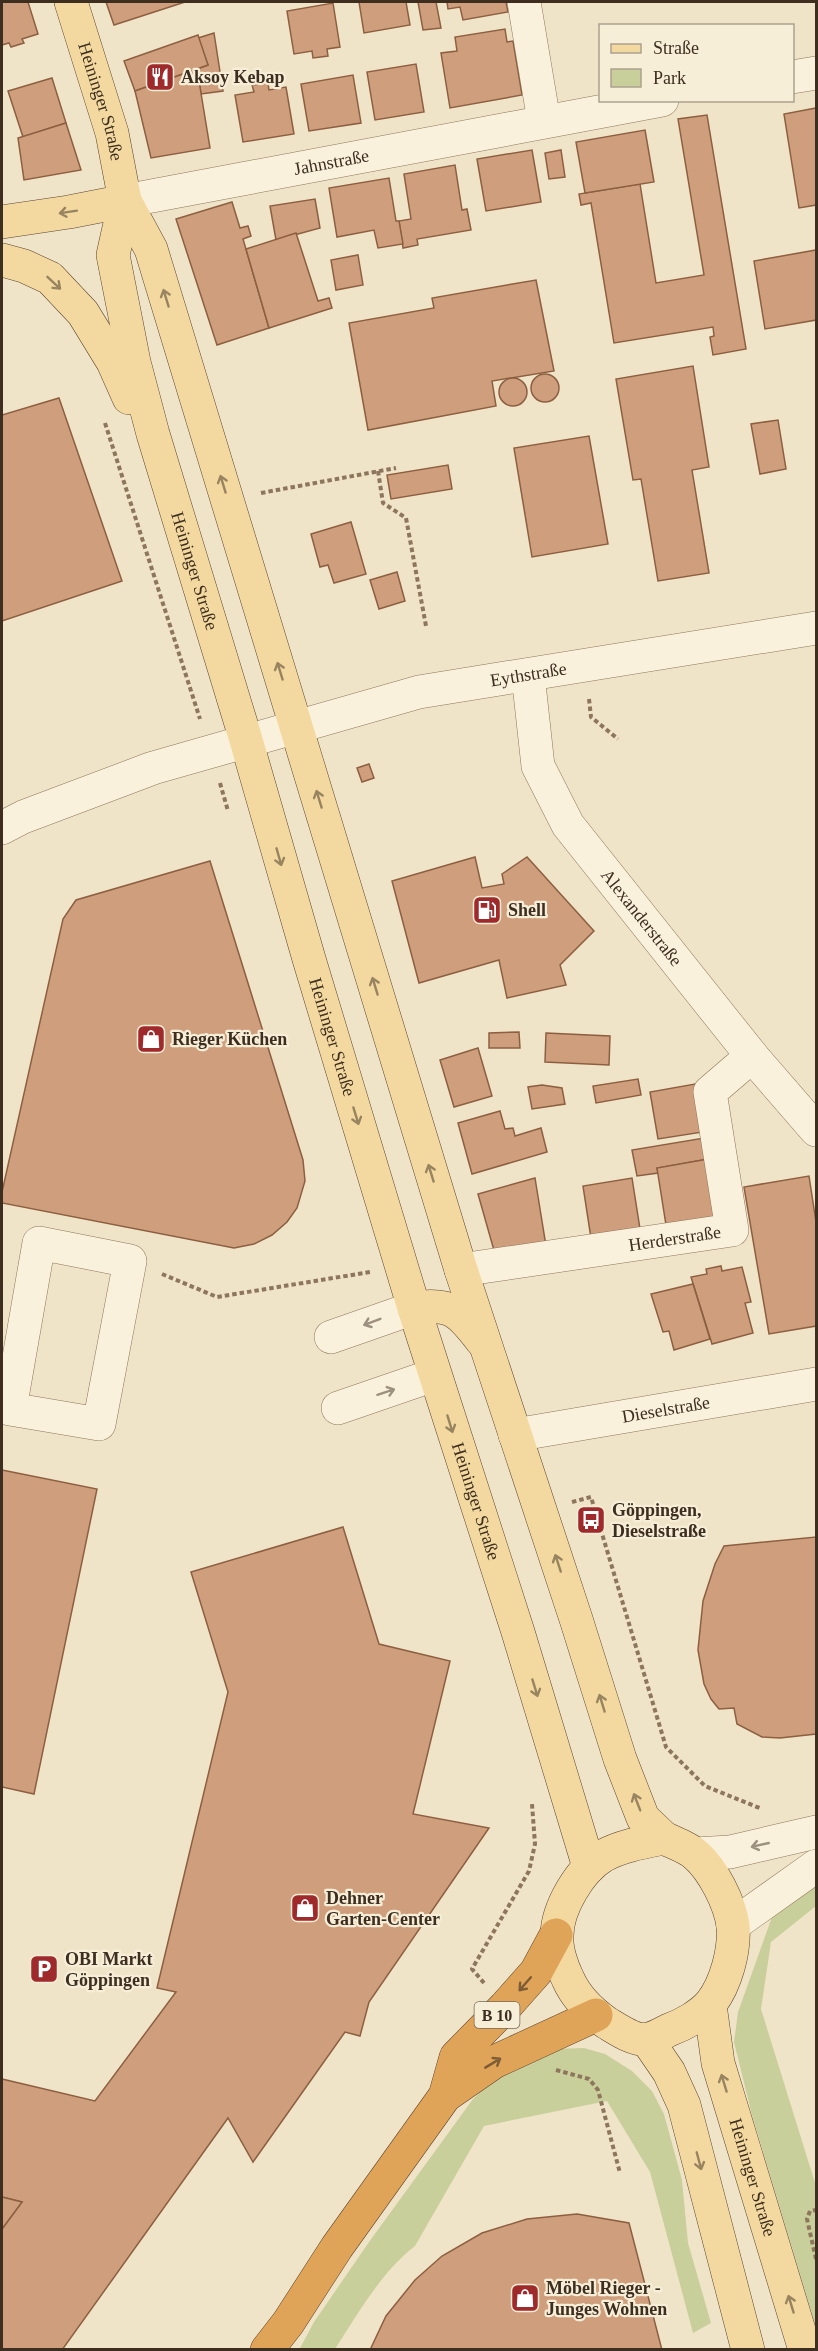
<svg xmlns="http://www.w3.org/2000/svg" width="818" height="2351" font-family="Georgia,serif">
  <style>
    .green { fill: #c9cf9b }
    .building { fill: #cf9f7d; stroke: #8d5f41; stroke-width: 1.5 }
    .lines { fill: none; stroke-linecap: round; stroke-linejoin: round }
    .minor-casing { stroke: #8d765c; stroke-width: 34 }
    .major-casing { stroke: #5b4430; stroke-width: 34 }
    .highway-casing { stroke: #5b4430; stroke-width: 34 }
    .path { stroke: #8d765c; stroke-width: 4; stroke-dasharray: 4.5 3; stroke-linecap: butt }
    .minor { stroke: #faf1dc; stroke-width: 33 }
    .major { stroke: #f3d9a0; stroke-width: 33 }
    .highway { stroke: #e0a458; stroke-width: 33 }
    .oneway { stroke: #988460 }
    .oneway2 { stroke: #9c907e }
    .oneway3 { stroke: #7e5d36 }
    .labels { text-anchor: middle; stroke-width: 4.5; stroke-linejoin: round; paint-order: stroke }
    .shield { fill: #f7eed8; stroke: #756857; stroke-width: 1.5 }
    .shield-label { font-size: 16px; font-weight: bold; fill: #3d2e20 }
    .poi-label { font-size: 18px; font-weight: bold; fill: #3d2e20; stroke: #f7eed8; text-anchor: start }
    .street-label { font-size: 18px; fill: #3d2e20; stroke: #f7eed8 }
  </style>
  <rect width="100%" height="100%" fill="#f0e4c8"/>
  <g class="green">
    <polygon points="816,1881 816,1906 771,1942 761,2009 816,2186 816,2327 752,2115 734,2042 738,2012 773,1914"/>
    <path d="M584 2048 605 2054 632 2071 652 2091 664 2114 682 2180 688 2243 711 2323 693 2333 650 2172 607 2101 484 2126 415 2246C381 2272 358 2314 335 2349L299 2350 314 2322 369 2242 473 2099 502 2071 552 2049Z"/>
  </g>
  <g class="building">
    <polygon points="2,2 28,2 38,34 22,39 24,43 11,47 9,43 2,45"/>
    <polygon points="106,2 185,2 114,25"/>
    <polygon points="359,2 406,2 410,25 364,33"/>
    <polygon points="418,2 436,2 441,28 423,30"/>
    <polygon points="447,2 506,2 508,12 463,20 460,7 448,9"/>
    <polygon points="333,3 340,47 327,49 328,56 313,58 312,51 294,54 287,11"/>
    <polygon points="505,29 507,42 513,41 522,95 450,108 441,53 457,51 455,37"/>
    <polygon points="214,33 223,91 201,94 197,69 208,65 198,38"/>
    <polygon points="198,35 208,65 135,91 124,61"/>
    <polygon points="416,64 424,112 375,120 367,72"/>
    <polygon points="197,69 210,148 151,158 135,91"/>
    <polygon points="353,75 361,123 309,131 301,84"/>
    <polygon points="52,78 66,123 23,137 8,91"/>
    <polygon points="268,83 269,90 286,87 294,134 243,142 235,95 254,92 252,85"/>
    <polygon points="816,108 816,205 799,208 784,114"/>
    <polygon points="707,115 746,349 713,355 710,337 714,336 713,327 614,343 591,203 581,205 579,194 640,184 656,283 704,275 678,119"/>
    <polygon points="66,123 81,170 24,180 18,138"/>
    <polygon points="645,130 654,182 585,193 576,142"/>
    <polygon points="532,150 541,202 486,211 477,159"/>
    <polygon points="561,150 565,177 549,179 545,153"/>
    <polygon points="455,165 462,210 467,209 471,230 417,239 418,245 403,248 399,221 411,219 404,174"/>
    <polygon points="389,178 396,221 399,221 403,244 378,248 374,230 337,237 329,188"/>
    <polygon points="315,199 320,228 276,240 270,206"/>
    <polygon points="232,202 240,228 248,226 251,236 243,239 269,328 217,345 176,219"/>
    <polygon points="296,233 318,301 329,298 332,308 269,328 246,249"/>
    <polygon points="816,250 816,320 765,329 754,261"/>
    <polygon points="358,255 363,285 336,290 331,260"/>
    <polygon points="536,280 554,371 492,381 496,406 368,430 349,323 434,308 432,298"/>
    <polygon points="693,366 709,467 692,470 709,573 658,581 641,479 633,480 616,379"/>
    <circle cx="545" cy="388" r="14"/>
    <circle cx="513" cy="392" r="14"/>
    <polygon points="59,398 122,581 2,621 2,415"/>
    <polygon points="778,420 786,469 760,474 751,424"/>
    <polygon points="589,436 608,544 532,557 514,448"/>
    <polygon points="448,465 452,489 391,499 387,475"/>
    <polygon points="351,522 366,574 334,583 328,565 320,567 311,534"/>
    <polygon points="397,572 405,601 379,609 370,580"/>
    <polygon points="369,764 374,778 362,782 357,768"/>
    <polygon points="475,857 482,888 504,884 502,874 527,857 594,931 560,965 566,985 507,998 499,960 419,983 392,881"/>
    <polygon points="210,861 303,1160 305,1181 297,1208 287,1222 272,1235 254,1244 234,1248 2,1203 2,1192 63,919 76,900"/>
    <polygon points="519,1032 520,1048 489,1048 489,1033"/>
    <polygon points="546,1033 610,1036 609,1065 545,1062"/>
    <polygon points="478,1048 492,1096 454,1107 440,1060"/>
    <polygon points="638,1079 641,1095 596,1103 593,1086"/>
    <polygon points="695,1084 703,1132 658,1139 650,1092"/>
    <polygon points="542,1085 562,1088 565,1104 532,1109 528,1087"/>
    <polygon points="500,1111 505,1129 513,1128 515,1136 541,1128 547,1152 472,1174 458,1123"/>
    <polygon points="704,1138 708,1159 657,1168 658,1173 637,1176 632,1150"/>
    <polygon points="708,1159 718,1216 666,1225 657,1168"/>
    <polygon points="809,1176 816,1222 816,1326 769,1334 744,1187"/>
    <polygon points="535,1178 546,1246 495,1254 478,1194"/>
    <polygon points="632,1178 640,1229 591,1238 583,1186"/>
    <polygon points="721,1266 722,1271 742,1267 751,1302 745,1303 753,1333 712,1344 691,1277 707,1274 706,1269"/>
    <polygon points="693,1284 710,1339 674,1350 669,1331 663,1332 651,1294"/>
    <polygon points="2,1470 97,1489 34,1794 2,1787"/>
    <polygon points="343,1527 379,1644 450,1661 413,1814 489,1828 369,2002 360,2036 345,2032 253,2162 228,2118 62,2350 2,2350 2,2229 22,2202 2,2197 2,2079 95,2101 176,1992 157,1988 228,1692 191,1572"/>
    <polygon points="816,1537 816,1734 780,1738 762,1737 737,1724 734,1708 719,1709 711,1699 704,1684 698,1650 703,1601 715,1564 724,1546"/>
    <polygon points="2,2197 22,2202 2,2229"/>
    <polygon points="577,2214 629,2223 662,2350 370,2350 386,2316 415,2280 442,2256 482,2233 527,2219"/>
  </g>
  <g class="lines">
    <g class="minor-casing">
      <g id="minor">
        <polyline points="524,2 544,121"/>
        <polyline points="792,77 816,73"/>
        <path id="s1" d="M125 201 662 100"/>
        <path id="s2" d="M528 675 538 766 568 825 752 1056 816 1130"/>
        <path id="s3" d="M2 828 23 817 153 768 419 692 816 628"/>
        <path id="s4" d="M461 1270 732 1230 710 1092 752 1056"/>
        <polyline points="331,1337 414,1308"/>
        <polyline points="2,1407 10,1409 99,1424 130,1261 39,1243 10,1409"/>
        <polyline points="338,1408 434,1375"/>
        <path id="s5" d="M515 1435 816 1384"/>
        <polyline points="695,1854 730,1852 816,1832"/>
        <polyline points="733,1925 816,1866"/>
      </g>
    </g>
    <g class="major-casing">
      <g id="major">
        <path id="s6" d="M71 2 112 133 125 201 151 249 461 1270 576 1619 620 1759 643 1818 664 1838"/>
        <path id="s7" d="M125 201 113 255 134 362 153 434 246 740 309 959 414 1308 518 1632 589 1867"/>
        <polyline points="2,222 69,212 125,201"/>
        <polyline points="2,260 24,266 50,278 83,313 113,362 129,398"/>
        <path d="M414 1308C451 1302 460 1312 482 1341"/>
        <path d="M664 1838C674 1843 687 1847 696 1855 713 1870 730 1903 733 1926 735 1950 726 1984 711 2003 701 2015 683 2025 669 2030 663 2033 655 2038 648 2039 636 2042 617 2029 607 2023 591 2012 576 1997 568 1979 562 1967 556 1949 557 1936 557 1908 580 1870 603 1856 621 1846 644 1842 664 1838Z"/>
        <path id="s8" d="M710 2005 718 2063 805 2350"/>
        <polyline points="647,2040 669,2072 684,2105 748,2350"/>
      </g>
    </g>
    <g class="highway-casing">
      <g id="highway">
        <polyline points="445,2096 494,2062 596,2015"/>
        <polyline points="267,2350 288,2323 337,2247 445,2096 456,2057 505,2007 536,1972 556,1935"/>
      </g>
    </g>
    <g class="path">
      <polyline points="105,423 200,719"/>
      <polyline points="378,471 383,503 406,518 426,626"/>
      <polyline points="261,493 396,468"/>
      <polyline points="589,699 591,717 618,739"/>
      <polyline points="220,783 228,811"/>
      <polyline points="162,1274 217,1297 370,1272"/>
      <polyline points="572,1502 591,1497 666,1747 705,1786 762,1809"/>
      <polyline points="484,1983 472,1969 529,1871 535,1844 532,1804"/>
      <polyline points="556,2070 589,2079 598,2090 620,2173"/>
      <polyline points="816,2259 807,2219 810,2211 816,2210"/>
    </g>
    <use href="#minor" class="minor"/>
    <use href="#major" class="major"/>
    <use href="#highway" class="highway"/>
  </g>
  <defs><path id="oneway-shaft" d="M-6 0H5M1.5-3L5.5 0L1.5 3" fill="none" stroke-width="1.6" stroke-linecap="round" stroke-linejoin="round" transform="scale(1.5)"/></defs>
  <g class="oneway">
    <use href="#oneway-shaft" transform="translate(68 212) rotate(171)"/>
    <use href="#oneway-shaft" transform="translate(54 283) rotate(43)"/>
    <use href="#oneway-shaft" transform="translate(166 298) rotate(-107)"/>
    <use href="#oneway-shaft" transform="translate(223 484) rotate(-107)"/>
    <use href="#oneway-shaft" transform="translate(280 671) rotate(-107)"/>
    <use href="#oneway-shaft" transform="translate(319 799) rotate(-107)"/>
    <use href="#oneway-shaft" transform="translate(279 857) rotate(74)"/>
    <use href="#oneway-shaft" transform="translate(375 986) rotate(-107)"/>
    <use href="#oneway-shaft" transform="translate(356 1116) rotate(73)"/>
    <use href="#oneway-shaft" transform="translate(431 1173) rotate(-107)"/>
    <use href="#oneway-shaft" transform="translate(450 1424) rotate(73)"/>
    <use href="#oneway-shaft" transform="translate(558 1563) rotate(-108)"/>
    <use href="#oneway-shaft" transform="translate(535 1688) rotate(73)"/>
    <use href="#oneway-shaft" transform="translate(602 1703) rotate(-107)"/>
    <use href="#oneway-shaft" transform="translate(637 1802) rotate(-111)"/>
    <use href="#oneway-shaft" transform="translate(724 2083) rotate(-107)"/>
    <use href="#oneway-shaft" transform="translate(699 2161) rotate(75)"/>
    <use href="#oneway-shaft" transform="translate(791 2304) rotate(-107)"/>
  </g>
  <g class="oneway2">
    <use href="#oneway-shaft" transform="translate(372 1322) rotate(159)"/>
    <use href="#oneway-shaft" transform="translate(386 1392) rotate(-18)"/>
    <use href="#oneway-shaft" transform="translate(760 1845) rotate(167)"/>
  </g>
  <g class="oneway3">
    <use href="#oneway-shaft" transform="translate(525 1984) rotate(131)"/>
    <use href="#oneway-shaft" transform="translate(493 2063) rotate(-31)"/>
  </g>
  <defs>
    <g id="restaurant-square" transform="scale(1.5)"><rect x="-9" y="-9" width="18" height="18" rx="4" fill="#9e2a2b" stroke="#f7eed8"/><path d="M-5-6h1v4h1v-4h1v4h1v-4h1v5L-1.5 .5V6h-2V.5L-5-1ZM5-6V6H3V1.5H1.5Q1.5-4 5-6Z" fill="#fff"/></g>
    <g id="fuel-square" transform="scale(1.5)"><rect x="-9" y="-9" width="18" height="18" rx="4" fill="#9e2a2b" stroke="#f7eed8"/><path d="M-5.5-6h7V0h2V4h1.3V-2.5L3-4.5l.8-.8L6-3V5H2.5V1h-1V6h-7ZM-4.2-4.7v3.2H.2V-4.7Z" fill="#fff"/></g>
    <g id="shop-square" transform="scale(1.5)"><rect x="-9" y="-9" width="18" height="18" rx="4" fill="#9e2a2b" stroke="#f7eed8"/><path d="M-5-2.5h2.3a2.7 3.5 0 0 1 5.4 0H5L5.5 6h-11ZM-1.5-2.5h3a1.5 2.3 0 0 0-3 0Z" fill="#fff"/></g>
    <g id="bus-square" transform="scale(1.5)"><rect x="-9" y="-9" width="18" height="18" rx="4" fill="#9e2a2b" stroke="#f7eed8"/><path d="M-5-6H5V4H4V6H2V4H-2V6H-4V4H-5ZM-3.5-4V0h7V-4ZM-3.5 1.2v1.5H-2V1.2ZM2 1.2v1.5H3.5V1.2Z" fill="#fff"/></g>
    <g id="parking-square" transform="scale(1.5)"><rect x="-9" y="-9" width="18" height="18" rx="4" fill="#9e2a2b" stroke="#f7eed8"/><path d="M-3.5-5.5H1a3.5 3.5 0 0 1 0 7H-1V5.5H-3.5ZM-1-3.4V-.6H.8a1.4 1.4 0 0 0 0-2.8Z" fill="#fff"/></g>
  </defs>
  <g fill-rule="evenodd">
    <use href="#restaurant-square" x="160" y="77"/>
    <use href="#fuel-square" x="487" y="910"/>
    <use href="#shop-square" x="151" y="1039"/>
    <use href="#bus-square" x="591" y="1520"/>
    <use href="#shop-square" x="305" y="1908"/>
    <use href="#parking-square" x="44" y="1969"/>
    <use href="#shop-square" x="525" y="2298"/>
  </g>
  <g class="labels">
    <rect class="shield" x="474.5" y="2002" width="45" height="26" rx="4.5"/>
    <g class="shield-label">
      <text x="497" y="2021">B 10</text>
    </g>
    <g class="poi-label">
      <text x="181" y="83">Aksoy Kebap</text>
      <text x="508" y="916">Shell</text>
      <text x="172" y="1045">Rieger Küchen</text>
      <text x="612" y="1516">Göppingen,<tspan x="612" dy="21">Dieselstraße</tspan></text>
      <text x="326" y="1904">Dehner<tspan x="326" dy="21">Garten-Center</tspan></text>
      <text x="65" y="1965">OBI Markt<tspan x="65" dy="21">Göppingen</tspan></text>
      <text x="546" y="2294">Möbel Rieger -<tspan x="546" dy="21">Junges Wohnen</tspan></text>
    </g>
    <g class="street-label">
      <text dy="6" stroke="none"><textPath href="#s6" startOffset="104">Heininger Straße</textPath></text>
      <text dy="6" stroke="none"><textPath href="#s1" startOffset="210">Jahnstraße</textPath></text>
      <text dy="6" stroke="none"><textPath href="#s7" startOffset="382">Heininger Straße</textPath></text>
      <text dy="6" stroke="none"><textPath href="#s3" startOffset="550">Eythstraße</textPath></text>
      <text dy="6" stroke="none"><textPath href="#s2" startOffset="276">Alexanderstraße</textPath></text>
      <text dy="6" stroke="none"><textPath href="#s7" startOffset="868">Heininger Straße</textPath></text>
      <text dy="6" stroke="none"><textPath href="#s4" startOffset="216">Herderstraße</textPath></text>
      <text dy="6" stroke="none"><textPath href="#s5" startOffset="153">Dieselstraße</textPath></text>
      <text dy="6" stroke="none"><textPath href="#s7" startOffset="1354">Heininger Straße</textPath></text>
      <text dy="6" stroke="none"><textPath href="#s8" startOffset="178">Heininger Straße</textPath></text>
    </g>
  </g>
  <rect width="818" height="2351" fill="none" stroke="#3d2e20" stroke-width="6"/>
  <rect x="599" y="24" width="195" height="78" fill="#f7eed8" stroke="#ada18e" stroke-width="1.5"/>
  <rect x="611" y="44" width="30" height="9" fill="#f3d9a0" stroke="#ada18e" stroke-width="1.5"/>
  <text x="653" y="54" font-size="18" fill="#3d2e20">Straße</text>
  <rect x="611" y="69" width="30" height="18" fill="#c9cf9b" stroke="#ada18e" stroke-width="1.5"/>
  <text x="653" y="84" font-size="18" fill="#3d2e20">Park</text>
</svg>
